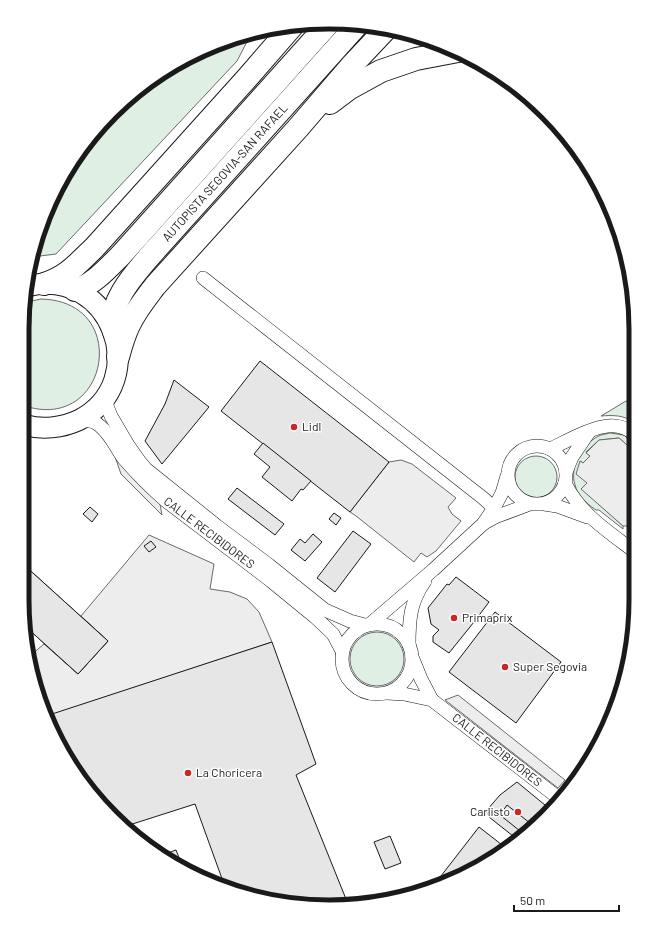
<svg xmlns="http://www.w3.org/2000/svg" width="658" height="929" font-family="Barlow,sans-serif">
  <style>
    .green { fill: #e0efe3; stroke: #6a6a6a }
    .parking { fill: #ededed; stroke: #6a6a6a }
    .building { fill: #e6e6e6; stroke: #1a1a1a }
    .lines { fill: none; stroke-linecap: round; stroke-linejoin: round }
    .street-casing { stroke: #1a1a1a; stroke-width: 14 }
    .primary-casing { stroke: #1a1a1a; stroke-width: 22 }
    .highway-casing { stroke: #1a1a1a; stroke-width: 24 }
    .street { stroke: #fff; stroke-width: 13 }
    .primary { stroke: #fff; stroke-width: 20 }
    .highway { stroke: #fff; stroke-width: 22 }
    .hedge { stroke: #2b5a34; stroke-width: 3; stroke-dasharray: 2 3; stroke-linecap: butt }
    .poi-dot { fill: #c62828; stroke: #fff; stroke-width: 1.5 }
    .labels { text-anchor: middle; stroke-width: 3; stroke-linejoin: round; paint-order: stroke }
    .street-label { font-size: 12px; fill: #1a1a1a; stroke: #fff }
    .poi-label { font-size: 12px; fill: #1a1a1a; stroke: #fff; text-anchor: start }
    .rim { fill: none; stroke: #1a1a1a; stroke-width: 5 }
  </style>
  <rect width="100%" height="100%" fill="#fff"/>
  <g class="green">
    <polygon points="251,34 237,61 56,254 32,257 63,176 126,98 175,63 230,38"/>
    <path d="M41 299C132 301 109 433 25 406L27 302Z"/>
    <path d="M626 401 634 408V423C625 415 613 415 601 416Z"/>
    <path d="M610 433 624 435 634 445V451L619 438 599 440 586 452 590 456 583 463 580 461 587 483 582 489 623 526V529L599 510H596C590 506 584 501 579 495 577 492 575 485 574 481 571 463 584 442 601 435 604 434 607 434 610 433Z"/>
    <circle cx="536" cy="477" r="21"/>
    <circle cx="377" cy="659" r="27"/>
  </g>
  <g class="parking">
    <polygon points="619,438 634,451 635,531 628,526 623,526 581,489 587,483 576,474 580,461 583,463 590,456 586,453 599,440"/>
    <polygon points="112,448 160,504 162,515 121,474"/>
    <polygon points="401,460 412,464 456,498 448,507 452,514 461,521 436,551 427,557 421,553 414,562 356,516 350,512 389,462"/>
    <polygon points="149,535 214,564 210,589 230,592 247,599 259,612 272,642 51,715 31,655 44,644 78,674 108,641 81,616"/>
    <polygon points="458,695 565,780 558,788 445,700"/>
  </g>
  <g class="building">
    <polygon points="260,361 389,462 350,512 221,411"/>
    <polygon points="174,380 209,407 162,464 145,441 165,404"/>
    <polygon points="263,443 311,481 303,490 301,489 292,501 262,477 270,467 254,454"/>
    <polygon points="237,488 284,524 275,535 228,499"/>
    <polygon points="90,507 98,514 92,522 83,514"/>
    <polygon points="334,513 341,518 336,525 329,519"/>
    <polygon points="353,531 371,544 335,592 317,578"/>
    <polygon points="313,534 322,542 305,561 291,550 300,539 305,543"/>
    <polygon points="151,541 156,547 149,552 144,546"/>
    <polygon points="23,564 108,641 78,674 26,627 22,600"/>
    <polygon points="23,564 108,641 78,674 26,627 22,600"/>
    <polygon points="456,577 489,602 474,622 449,653 433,642 433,636 439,630 431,624 428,608 447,584 449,585"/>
    <polygon points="495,612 561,662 516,723 449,672"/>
    <polygon points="272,642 316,764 296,775 348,904 289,904 225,887 195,804 123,827 74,770 49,715"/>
    <polygon points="517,782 551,810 532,831 518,840 489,817 487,813 487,810 500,795"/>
    <polygon points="507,805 535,827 525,835 500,815"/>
    <polygon points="479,827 506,848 465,875 434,885"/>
    <polygon points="390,836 401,863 385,869 374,842"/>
    <polygon points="176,850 182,865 165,854"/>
  </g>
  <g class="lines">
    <g class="street-casing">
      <g id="street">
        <polyline points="203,278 483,498 494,508"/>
        <polyline points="106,396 107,406 111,416 128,445 140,462 146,469 217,526 269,565 325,610 350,621 365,625"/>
        <path d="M77 421C85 420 94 420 100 426 111 435 116 448 124 459 137 474 151 488 166 501L271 581 315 617 333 634 342 651"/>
        <circle cx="537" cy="475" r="29"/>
        <path d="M550 449C565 442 592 427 608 426 617 425 627 428 634 434"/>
        <polyline points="566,472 572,457 589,432"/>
        <path d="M565 483C580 514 609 532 635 552"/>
        <polyline points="544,504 557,506 587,517"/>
        <polyline points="484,523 495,517 530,504"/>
        <circle cx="377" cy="659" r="35"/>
        <polyline points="370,624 433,570 483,524 494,508 502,493 507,476"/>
        <path d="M409 645C409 620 410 602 425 581"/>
        <polyline points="412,657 421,679 432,700"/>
        <polyline points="387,693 404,694 432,700 561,800"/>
      </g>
    </g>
    <g class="primary-casing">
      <path id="primary" d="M25 425C42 430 62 428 79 420 154 381 111 266 28 286"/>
    </g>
    <g class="highway-casing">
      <g id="highway">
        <polyline points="330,103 350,88 381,71 416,59 458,51"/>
        <path d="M44 284C67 277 77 264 94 248L248 77 294 24"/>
        <path d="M75 290C93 285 108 268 121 255L329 23"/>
        <path d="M114 332C106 302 138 270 156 249L358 24"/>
        <path d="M118 357C121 346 124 335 129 325 136 310 146 298 155 286L298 128 353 64 386 29"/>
      </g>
    </g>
    <use href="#street" class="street"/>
    <use href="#primary" class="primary"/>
    <use href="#highway" class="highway"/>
    <polyline class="hedge" points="634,531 635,531"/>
  </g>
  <g class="poi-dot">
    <circle cx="294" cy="427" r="4"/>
    <circle cx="454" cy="618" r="4"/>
    <circle cx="505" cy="667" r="4"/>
    <circle cx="188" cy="773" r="4"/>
    <circle cx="518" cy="812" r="4"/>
  </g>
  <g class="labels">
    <g class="street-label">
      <text transform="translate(225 173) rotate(-48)" y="4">AUTOPISTA SEGOVIA-SAN RAFAEL</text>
      <text transform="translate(209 533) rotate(37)" y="4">CALLE RECIBIDORES</text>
      <text transform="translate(497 750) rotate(38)" y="4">CALLE RECIBIDORES</text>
    </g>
    <g class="poi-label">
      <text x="302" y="431">Lidl</text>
      <text x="462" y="622">Primaprix</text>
      <text x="513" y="671">Super Segovia</text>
      <text x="196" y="777">La Choricera</text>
      <text x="510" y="816" text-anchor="end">Carlisto</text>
    </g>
  </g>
  <path d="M0 0H658V929H0ZM329 29H329A300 300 0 0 1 629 329V600A300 300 0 0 1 329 900H329A300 300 0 0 1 29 600V329A300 300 0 0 1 329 29Z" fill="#fff" fill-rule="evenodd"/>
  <path class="rim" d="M329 29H329A300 300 0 0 1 629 329V600A300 300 0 0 1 329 900H329A300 300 0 0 1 29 600V329A300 300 0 0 1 329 29Z"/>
  <path d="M514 905v6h105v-6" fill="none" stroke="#1a1a1a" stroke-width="2"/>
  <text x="520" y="905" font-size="12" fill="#1a1a1a" stroke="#ffffff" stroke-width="3" paint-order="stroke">50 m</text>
</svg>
